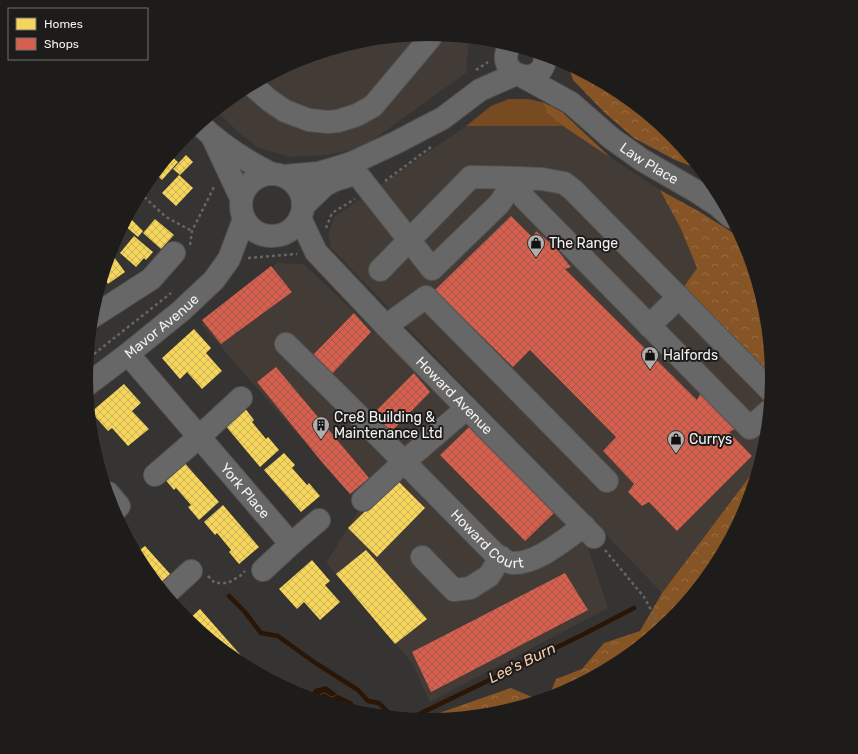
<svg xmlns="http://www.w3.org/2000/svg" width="858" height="754" font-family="Rubik,sans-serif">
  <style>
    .built { fill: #423b36 }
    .grass { fill: #784a21 }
    .forest { fill: url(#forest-crowns) }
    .water { fill: url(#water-waves) }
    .homes { fill: url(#homes-cross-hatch) }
    .shops { fill: url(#shops-cross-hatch) }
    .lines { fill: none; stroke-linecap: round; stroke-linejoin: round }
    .stream { stroke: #2b1505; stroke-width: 4.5 }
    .minor-casing { stroke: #535251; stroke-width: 24 }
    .path { stroke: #666665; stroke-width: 2.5; stroke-dasharray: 3 3; stroke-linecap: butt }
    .minor { stroke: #676767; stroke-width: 22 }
    .labels { text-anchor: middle; stroke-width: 4; stroke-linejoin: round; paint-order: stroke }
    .street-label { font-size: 14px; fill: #f2f1ef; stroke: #1d1c1b }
    .poi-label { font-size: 14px; fill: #f2f1ef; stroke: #1d1c1b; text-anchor: start }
    .water-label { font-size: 15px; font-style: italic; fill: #f4caab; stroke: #1d1c1b }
  </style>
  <defs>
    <pattern id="forest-crowns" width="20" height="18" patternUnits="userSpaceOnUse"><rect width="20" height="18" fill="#875425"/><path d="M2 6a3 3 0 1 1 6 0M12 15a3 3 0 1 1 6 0" fill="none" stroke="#986d45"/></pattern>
    <pattern id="water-waves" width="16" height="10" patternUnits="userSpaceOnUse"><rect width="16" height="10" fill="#2b1505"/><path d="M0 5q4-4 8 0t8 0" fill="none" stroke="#4a382a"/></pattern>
    <pattern id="homes-cross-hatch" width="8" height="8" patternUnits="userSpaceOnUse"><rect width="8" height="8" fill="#f6d55c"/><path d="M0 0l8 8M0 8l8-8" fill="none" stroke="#cbb257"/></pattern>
    <pattern id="shops-cross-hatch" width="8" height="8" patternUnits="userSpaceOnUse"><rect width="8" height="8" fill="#d6604d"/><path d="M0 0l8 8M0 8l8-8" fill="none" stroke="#a5584b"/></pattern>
  </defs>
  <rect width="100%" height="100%" fill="#353433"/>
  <g class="built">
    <polygon points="429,34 469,38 466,73 362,148 328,155 289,157 257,147 238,132 216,110 239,92 298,60 362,41"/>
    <polygon points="466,126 563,126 660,190 680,227 697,268 683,288 772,379 765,444 759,464 662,593 331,248 328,235 334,217"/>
    <polygon points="277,263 304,264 567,516 588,548 608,608 430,702 412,663 326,563 361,507 201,324"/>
  </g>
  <polygon class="grass" points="509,99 528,99 542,102 548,114 563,126 466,126 491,106"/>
  <g class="forest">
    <polygon points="568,64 620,92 672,135 701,170 675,160 634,138 605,113 573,80"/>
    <polygon points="542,102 553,107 563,113 611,158 563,126 548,114"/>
    <polygon points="660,190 700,212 733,233 744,243 765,310 772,377 683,288 697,268 680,227"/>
    <polygon points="759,464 746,508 714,568 671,620 619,662 560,694 548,698 556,679 582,669 604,643 640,631 662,593"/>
    <polygon points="511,688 539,700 496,713 429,720 422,719"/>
  </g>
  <polygon class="water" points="326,686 340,696 351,701 360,709 360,713 310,698 314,689"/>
  <g class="homes">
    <polygon points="170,155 178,162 162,180 155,173"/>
    <polygon points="186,155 193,162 180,175 173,169"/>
    <polygon points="179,175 193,188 176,206 162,193"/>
    <polygon points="130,218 143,231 138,237 124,225"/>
    <polygon points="155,219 174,235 161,249 143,233"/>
    <polygon points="134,236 153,252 146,260 144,258 136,267 120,253"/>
    <polygon points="112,254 125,272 108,284 103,276 109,256"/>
    <polygon points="194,329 211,348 206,353 222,371 202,389 187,372 180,379 162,358"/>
    <polygon points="124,384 141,403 132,411 149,429 128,446 112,428 108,431 91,412"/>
    <polygon points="244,407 254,420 252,422 266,439 268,437 279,450 260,467 224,424"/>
    <polygon points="284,453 295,465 292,468 307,485 309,483 320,496 301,512 264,470"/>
    <polygon points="182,460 219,502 199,520 188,507 191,505 176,488 174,490 163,477"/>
    <polygon points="397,480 425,508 377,557 348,528"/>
    <polygon points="223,505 259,547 239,564 229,552 231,550 217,533 215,535 204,522"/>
    <polygon points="145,546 171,575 159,586 144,567 136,553"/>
    <polygon points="366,550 427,619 395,644 336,574"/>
    <polygon points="312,560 330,581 325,585 340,602 320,620 304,602 297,609 279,589"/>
    <polygon points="200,609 244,659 239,663 188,620"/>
  </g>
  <g class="shops">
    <polygon points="511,216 533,238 536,231 555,247 571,267 565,269 697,400 700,394 717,407 735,429 729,432 752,456 677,531 649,502 642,506 628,492 634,484 603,451 616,437 530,350 513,367 435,290"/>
    <polygon points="271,266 292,292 221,344 202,320"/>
    <polygon points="354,313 371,332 331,375 312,356"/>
    <polygon points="276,367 369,478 350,494 321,461 257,382"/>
    <polygon points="414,373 430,392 388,435 370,417"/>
    <polygon points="469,427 555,512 525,541 440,455"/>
    <polygon points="565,573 588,610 431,692 412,652"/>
  </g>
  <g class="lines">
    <g class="stream">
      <polyline points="229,596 244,611 261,633 278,636 314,662 358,690 368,701 379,703 388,712 393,716"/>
      <polyline points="411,718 582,635 634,608"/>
    </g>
    <g class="minor-casing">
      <g id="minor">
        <path d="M510 45C491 76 545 91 545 56"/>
        <path id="s1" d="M522 76 571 103 611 138 642 160 694 190 717 205 731 217"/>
        <polyline points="252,85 269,100 285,111 309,120 328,122 338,121 357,115 373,106 431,37 428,34"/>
        <path d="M199 124C220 144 244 160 270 173"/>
        <polyline points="212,136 241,198"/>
        <polyline points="352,163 357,174 432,269 499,204 517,178"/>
        <circle cx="272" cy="205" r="31"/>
        <polyline points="285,176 319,173 352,163 395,143 443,118 480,90 516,74"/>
        <polyline points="517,178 524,198 750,428 769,411"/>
        <polyline points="303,206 325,185 335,180 348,176"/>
        <path id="s2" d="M300 218 316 252 386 326 594 537"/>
        <polyline points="380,270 471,177 517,178 542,179 564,183 573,190 771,391"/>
        <polyline points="92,317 151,279 174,253"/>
        <polyline points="386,326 426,297 607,481"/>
        <polyline points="649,326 679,297"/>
        <path id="s3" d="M286 344 346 403 496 555C501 557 507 563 513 563 537 564 565 539 584 526"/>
        <path id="s4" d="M128 354 291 544"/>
        <path id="s5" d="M87 385 128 354 181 311 214 280 229 259 244 219"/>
        <polyline points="155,475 199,437 241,398"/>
        <polyline points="108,493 119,506 114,511"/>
        <polyline points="363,500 404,462 467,408"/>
        <polyline points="422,557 454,590 470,588 489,576 501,557"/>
        <polyline points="263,570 291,544 319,520"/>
        <polyline points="166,594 191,571"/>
      </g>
    </g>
    <g class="path">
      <polyline points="476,70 488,62"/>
      <polyline points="385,181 431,147"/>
      <polyline points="140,193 166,217 192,231"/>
      <polyline points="326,228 332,213 355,199"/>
      <polyline points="190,245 192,231 215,185"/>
      <polyline points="248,258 297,254"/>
      <polyline points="94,354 171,293"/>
      <polyline points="605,550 644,597 656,619 655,634"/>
      <polyline points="208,576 215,583 228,583 240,576 245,571"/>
    </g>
    <use href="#minor" class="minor"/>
  </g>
  <defs>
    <g id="shop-pin" transform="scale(0.9)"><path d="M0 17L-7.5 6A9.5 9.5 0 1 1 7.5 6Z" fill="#b0afad" stroke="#1d1c1b"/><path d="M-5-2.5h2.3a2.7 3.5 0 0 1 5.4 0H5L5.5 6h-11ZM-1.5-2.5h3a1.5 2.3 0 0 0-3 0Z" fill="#111"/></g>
    <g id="building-pin" transform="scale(0.9)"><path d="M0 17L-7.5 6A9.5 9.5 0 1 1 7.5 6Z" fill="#b0afad" stroke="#1d1c1b"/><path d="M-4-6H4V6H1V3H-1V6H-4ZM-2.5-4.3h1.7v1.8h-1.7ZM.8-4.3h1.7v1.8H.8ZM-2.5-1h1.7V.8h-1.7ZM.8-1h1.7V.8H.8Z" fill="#111"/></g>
  </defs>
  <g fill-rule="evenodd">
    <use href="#shop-pin" x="536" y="243"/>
    <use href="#shop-pin" x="650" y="355"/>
    <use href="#building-pin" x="321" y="425"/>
    <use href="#shop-pin" x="676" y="439"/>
  </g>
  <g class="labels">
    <g class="street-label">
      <text dy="5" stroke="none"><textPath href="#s1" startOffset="155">Law Place</textPath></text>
      <text dy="5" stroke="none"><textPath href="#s5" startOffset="95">Mavor Avenue</textPath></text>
      <text dy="5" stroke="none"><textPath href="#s2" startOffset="237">Howard Avenue</textPath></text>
      <text dy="5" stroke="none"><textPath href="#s4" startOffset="180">York Place</textPath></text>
      <text dy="5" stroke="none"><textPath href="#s3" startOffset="282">Howard Court</textPath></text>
    </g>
    <g class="poi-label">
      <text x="549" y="248">The Range</text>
      <text x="663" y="360">Halfords</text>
      <text x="334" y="422">Cre8 Building &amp;<tspan x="334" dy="16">Maintenance Ltd</tspan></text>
      <text x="689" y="444">Currys</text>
    </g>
    <g class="water-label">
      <text transform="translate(522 663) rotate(-26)" y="5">Lee's Burn</text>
    </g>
  </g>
  <path d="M0 0H858V754H0ZM93 377a336 336 0 1 1 672 0a336 336 0 1 1-672 0Z" fill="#1d1c1b" fill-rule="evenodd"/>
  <rect x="8" y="8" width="140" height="52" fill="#1d1c1b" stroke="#727170"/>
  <rect x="16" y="18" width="20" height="12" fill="#f6d55c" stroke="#727170"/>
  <text x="44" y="28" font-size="12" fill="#f2f1ef">Homes</text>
  <rect x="16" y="38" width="20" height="12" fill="#d6604d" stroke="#727170"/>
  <text x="44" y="48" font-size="12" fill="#f2f1ef">Shops</text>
</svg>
